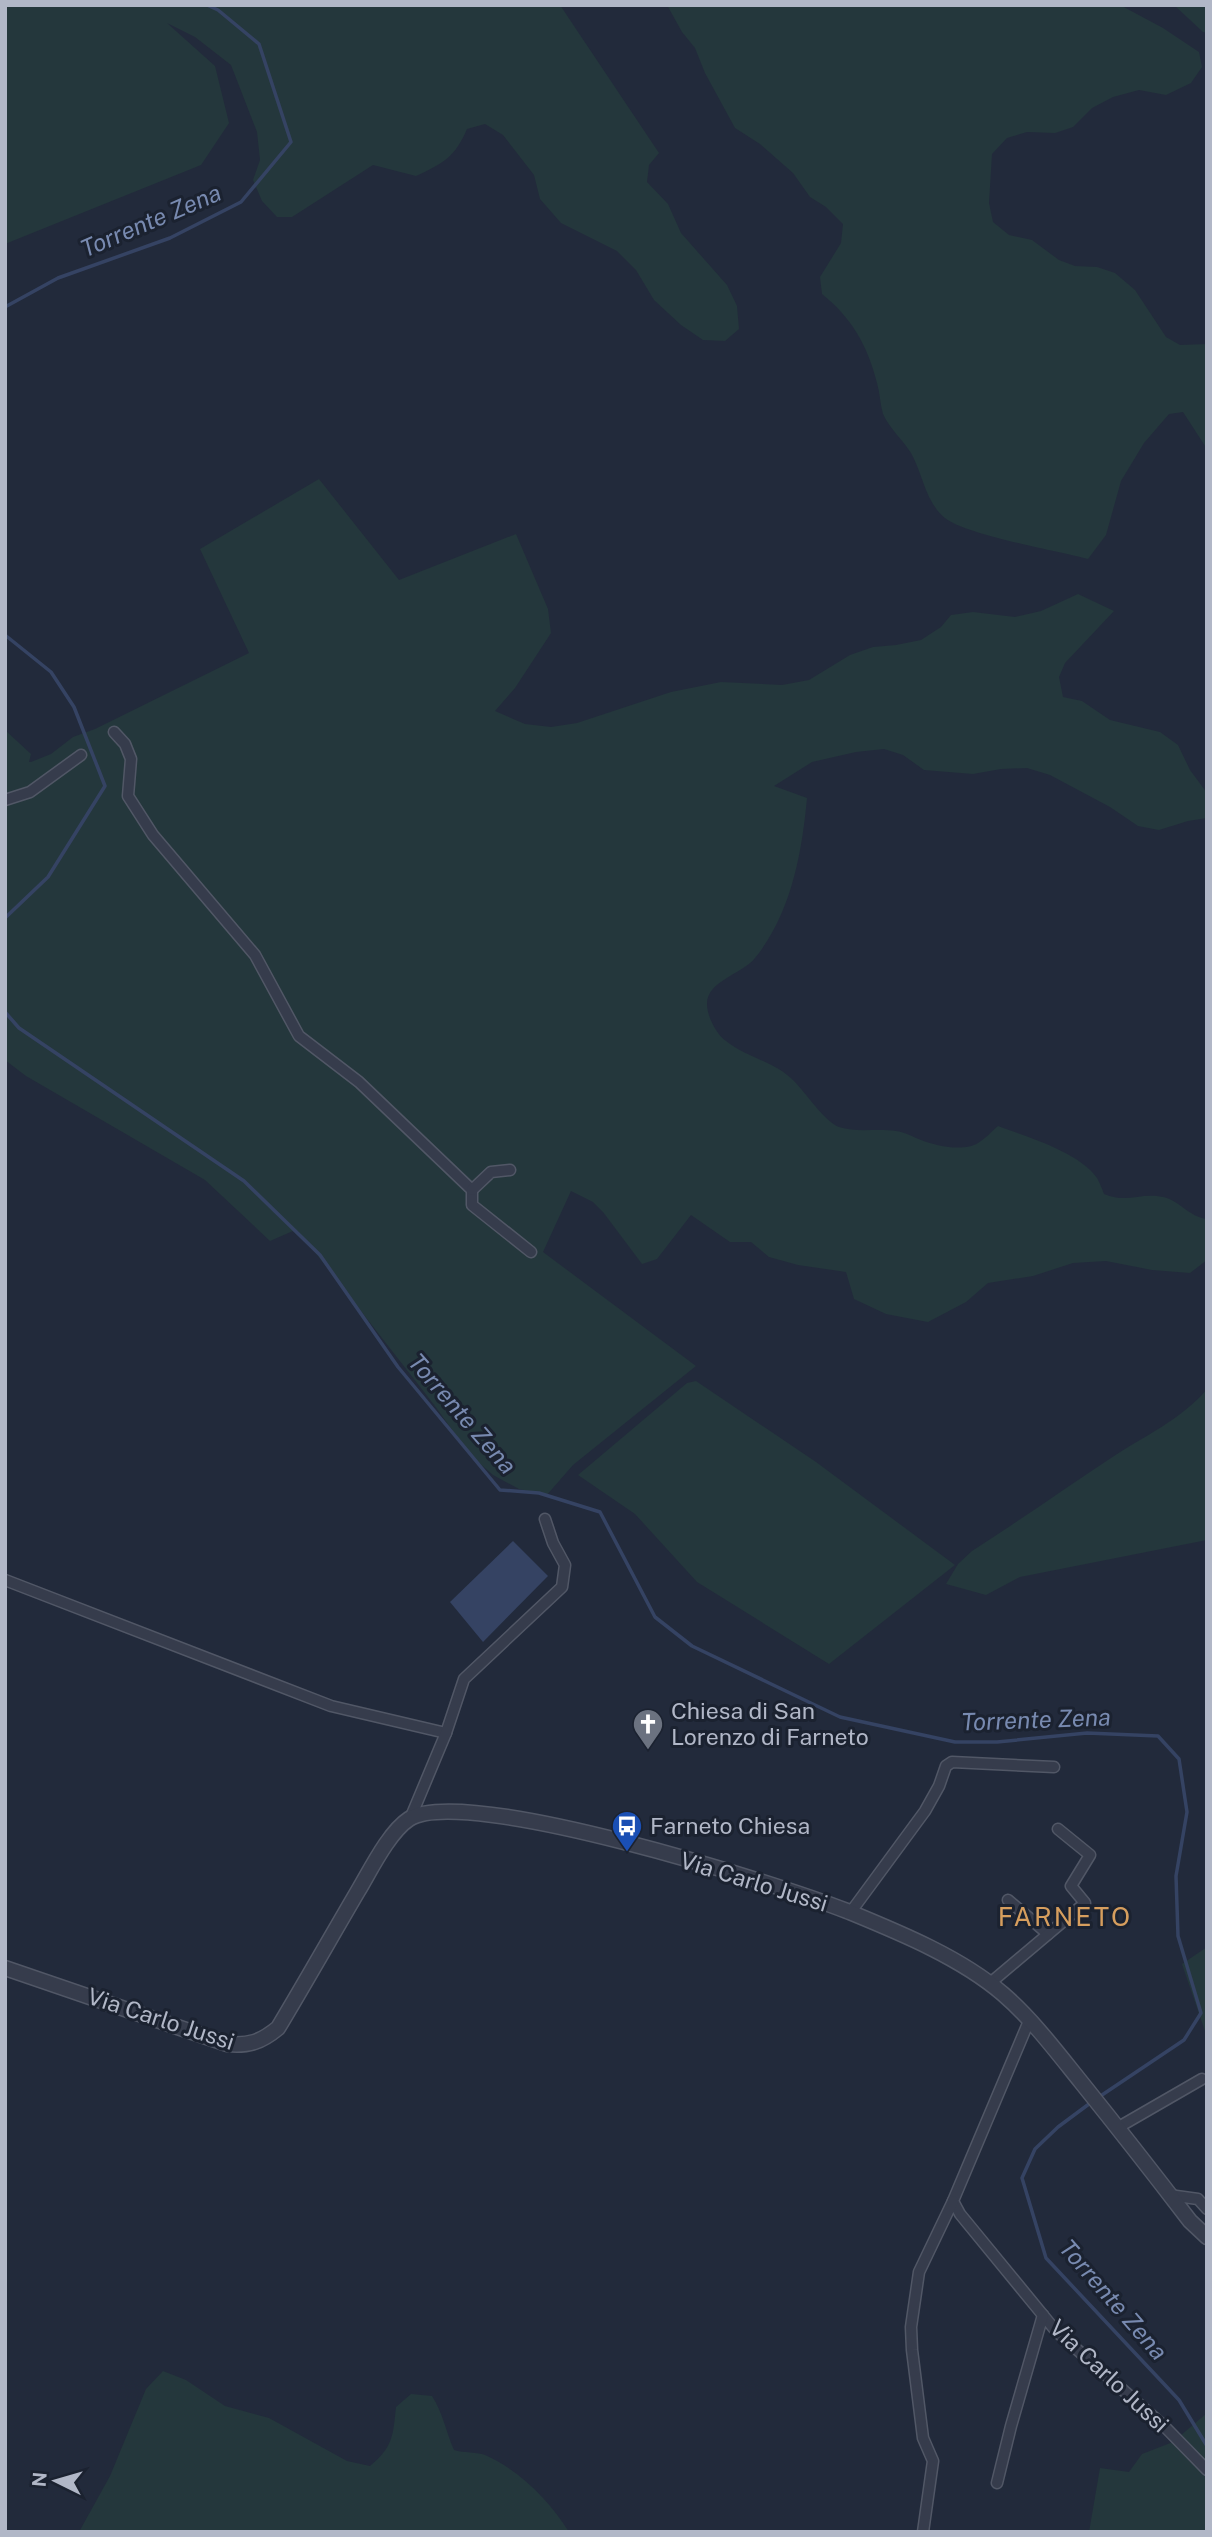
<svg xmlns="http://www.w3.org/2000/svg" width="1212" height="2537" font-family="'Public Sans',sans-serif">
  <style>
    .green { fill: #24373c }
    .water { fill: #354363 }
    .lines { fill: none; stroke-linecap: round; stroke-linejoin: round }
    .stream { stroke: #354363; stroke-width: 3.5 }
    .minor-casing { stroke: #515766; stroke-width: 13 }
    .tertiary-casing { stroke: #515766; stroke-width: 17 }
    .minor { stroke: #363c4c; stroke-width: 10 }
    .tertiary { stroke: #363c4c; stroke-width: 14 }
    .labels { text-anchor: middle; stroke-width: 6; stroke-linejoin: round; paint-order: stroke }
    .poi-label { font-size: 23px; fill: #b1b7c7; stroke: #1b2230; text-anchor: start }
    .street-label { font-size: 23px; fill: #b1b7c7; stroke: #1b2230 }
    .water-label { font-size: 24px; font-style: italic; fill: #788ab0; stroke: #1b2230 }
    .quarter-label { font-size: 26px; letter-spacing: 2px; fill: #d69e5e; stroke: #1b2230 }
  </style>
  <rect width="100%" height="100%" fill="#222a3b"/>
  <g class="green">
    <path d="M5 5H560L659 153 649 165 647 182 668 204 681 233 727 285 737 306 739 329 725 341 703 340 681 325 654 300 636 270 617 251 561 223 540 199 534 175 503 135 485 124 467 129C455 157 444 163 416 176L373 165 292 217H277L262 201 253 180 260 160 257 132 231 65 195 37 167 23 215 66 229 123 201 165 5 244Z"/>
    <path d="M667 5H1120L1163 28 1199 52 1202 67 1191 83 1166 95 1139 90 1113 97 1092 108 1073 127 1055 133 1027 132 1007 138 992 154 989 203 993 222 1009 235 1032 240 1059 260 1075 266 1097 267 1115 273 1135 290 1166 337 1180 345 1207 344V449L1183 412 1169 414 1144 443 1121 481 1106 535 1088 559C1058 551 966 535 945 518 925 502 923 474 911 453 902 439 890 429 883 414 880 404 880 393 877 383 868 346 851 317 822 294L820 277 841 243 843 224 826 207 810 197 793 173 760 144 735 128 705 73 695 48 682 32Z"/>
    <polygon points="1174,5 1207,5 1207,33 1203,32"/>
    <path d="M319 479 399 580 516 534 548 609 551 633 515 688 495 711 525 724 551 727 577 723 671 692 721 682 782 685 809 680 850 655 873 647 896 645 921 640 941 627 951 615 973 612 1015 617 1041 611 1078 594 1114 611 1065 663 1059 677 1063 697 1082 701 1110 720 1160 732 1178 745 1190 770 1207 793V818L1188 821 1159 830 1138 826 1110 807 1050 775 1027 768 1001 769 973 774 924 770 903 755 884 749 856 752 812 762 774 786 807 798C802 853 791 914 755 958 742 974 707 981 707 1004 707 1016 716 1034 726 1041 747 1058 774 1061 794 1081 806 1093 824 1121 839 1127 857 1133 877 1128 896 1131 905 1132 913 1137 921 1140 936 1146 964 1152 978 1143 985 1139 992 1131 998 1126 1027 1137 1079 1152 1097 1178 1100 1183 1102 1189 1104 1194 1128 1204 1140 1192 1163 1197 1179 1200 1189 1217 1207 1219V1260L1190 1273 1152 1270 1106 1261 1073 1263 1033 1276 988 1283 966 1302 928 1322 886 1314 854 1299 846 1272 798 1265 769 1257 751 1242H730L691 1215 657 1259 642 1264 603 1212 593 1202 571 1191 543 1252 696 1366 573 1465 546 1496 519 1489 493 1475 470 1455 435 1406 314 1251 293 1231 270 1241 205 1180 26 1076 5 1060V730L31 754 29 762H31L51 754 73 737 95 729 249 653 200 549Z"/>
    <polygon points="696,1381 816,1462 955,1565 829,1664 697,1582 635,1514 578,1475 687,1383"/>
    <path d="M1207 1389V1540L1020 1577 986 1595 946 1584 958 1564 972 1551C1019 1521 1064 1489 1111 1458 1144 1436 1181 1420 1207 1389Z"/>
    <polygon points="1207,1947 1207,2037 1182,1964"/>
    <path d="M163 2371 186 2380 225 2406 269 2418 347 2461 370 2466C393 2447 393 2436 396 2407L411 2394 432 2396C443 2413 446 2432 454 2450 463 2453 478 2452 485 2455 518 2469 551 2502 569 2532H79L110 2476 146 2389Z"/>
    <polygon points="1207,2413 1207,2532 1089,2532 1100,2468 1129,2472 1142,2454 1173,2442"/>
  </g>
  <polygon class="water" points="513,1541 548,1576 483,1642 450,1602"/>
  <g class="lines">
    <g class="stream">
      <polyline points="5,307 58,278 170,238 241,202 291,142 259,44 218,10 207,5"/>
      <polyline points="5,635 51,672 74,707 105,786 48,877 5,918"/>
      <polyline points="5,1012 19,1028 244,1181 320,1255 398,1367 500,1490 539,1493 600,1512 655,1617 692,1646 840,1717 955,1742 997,1742 1087,1733 1158,1736 1179,1759 1187,1812 1176,1876 1178,1936 1201,2013 1184,2040 1099,2097"/>
      <polyline points="1093,2101 1058,2127 1035,2149 1022,2178 1046,2258 1179,2400 1207,2446"/>
    </g>
    <g class="minor-casing">
      <g id="minor">
        <polyline points="114,732 125,744 131,759 128,796 153,835 255,955 299,1036 359,1082 472,1190 472,1205 531,1252"/>
        <polyline points="5,800 30,792 81,755"/>
        <polyline points="472,1190 491,1172 510,1170"/>
        <polyline points="5,1580 331,1706 446,1733"/>
        <polyline points="410,1819 446,1733 464,1679 562,1587 565,1565 553,1543 545,1519"/>
        <polyline points="1008,1900 1048,1934"/>
        <polyline points="850,1913 925,1811 939,1786 946,1766 952,1762 1054,1767"/>
        <polyline points="989,1984 1085,1903 1071,1886 1090,1855 1058,1829"/>
        <polyline points="1029,2021 953,2201 960,2214 1056,2331 1165,2427 1207,2470"/>
        <polyline points="1124,2124 1202,2079"/>
        <polyline points="1169,2195 1198,2199 1207,2209"/>
        <polyline points="997,2483 1011,2426 1043,2315"/>
        <polyline points="923,2532 933,2461 923,2438 912,2350 911,2327 919,2272 953,2201"/>
      </g>
    </g>
    <g class="tertiary-casing">
      <path id="tertiary" d="M5 1968 227 2044C249 2046 261 2042 278 2028 305 1983 331 1937 358 1891 370 1871 389 1832 409 1819 465 1784 778 1884 847 1911 898 1932 960 1957 1003 1994 1032 2019 1056 2051 1081 2082 1118 2128 1154 2174 1190 2221L1207 2237"/>
    </g>
    <use href="#minor" class="minor"/>
    <use href="#tertiary" class="tertiary"/>
  </g>
  <defs>
    <g id="church-pin" transform="scale(1.575)"><path d="M0 17L-7.5 6A9.5 9.5 0 1 1 7.5 6Z" fill="#6b7280" stroke="#1b2230"/><path d="M-1.2-6h2.4v3.5h3.3v2.4h-3.3V6h-2.4V-.1h-3.3v-2.4h3.3Z" fill="#fff"/></g>
    <g id="bus-pin" transform="scale(1.575)"><path d="M0 17L-7.5 6A9.5 9.5 0 1 1 7.5 6Z" fill="#1a4fb4" stroke="#1b2230"/><path d="M-5-6H5V4H4V6H2V4H-2V6H-4V4H-5ZM-3.5-4V0h7V-4ZM-3.5 1.2v1.5H-2V1.2ZM2 1.2v1.5H3.5V1.2Z" fill="#fff"/></g>
  </defs>
  <g fill-rule="evenodd">
    <use href="#church-pin" x="648" y="1724"/>
    <use href="#bus-pin" x="627" y="1826"/>
  </g>
  <g class="labels">
    <g class="poi-label">
      <text x="671" y="1719">Chiesa di San<tspan x="671" dy="26">Lorenzo di Farneto</tspan></text>
      <text x="650" y="1834">Farneto Chiesa</text>
    </g>
    <g class="street-label">
      <text transform="translate(754 1882) rotate(17)" y="8">Via Carlo Jussi</text>
      <text transform="translate(161 2019) rotate(18)" y="8">Via Carlo Jussi</text>
      <text transform="translate(1109 2376) rotate(43)" y="8">Via Carlo Jussi</text>
    </g>
    <g class="water-label">
      <text transform="translate(151 221) rotate(-23)" y="8">Torrente Zena</text>
      <text transform="translate(462 1414) rotate(49)" y="8">Torrente Zena</text>
      <text transform="translate(1036 1720) rotate(-2)" y="8">Torrente Zena</text>
      <text transform="translate(1113 2300) rotate(49)" y="8">Torrente Zena</text>
    </g>
    <g class="quarter-label">
      <text x="1065" y="1926">FARNETO</text>
    </g>
  </g>
  <rect width="1212" height="2537" fill="none" stroke="#b1b7c7" stroke-width="14"/>
  <g transform="translate(56 2481) rotate(275)" stroke="#1b2230" stroke-width="5" paint-order="stroke">
  <path d="M0-5L12 26L0 18L-12 26Z" fill="#b1b7c7"/>
  <text y="-10" font-size="19" font-weight="bold" text-anchor="middle" fill="#b1b7c7">N</text>
  </g>
</svg>
